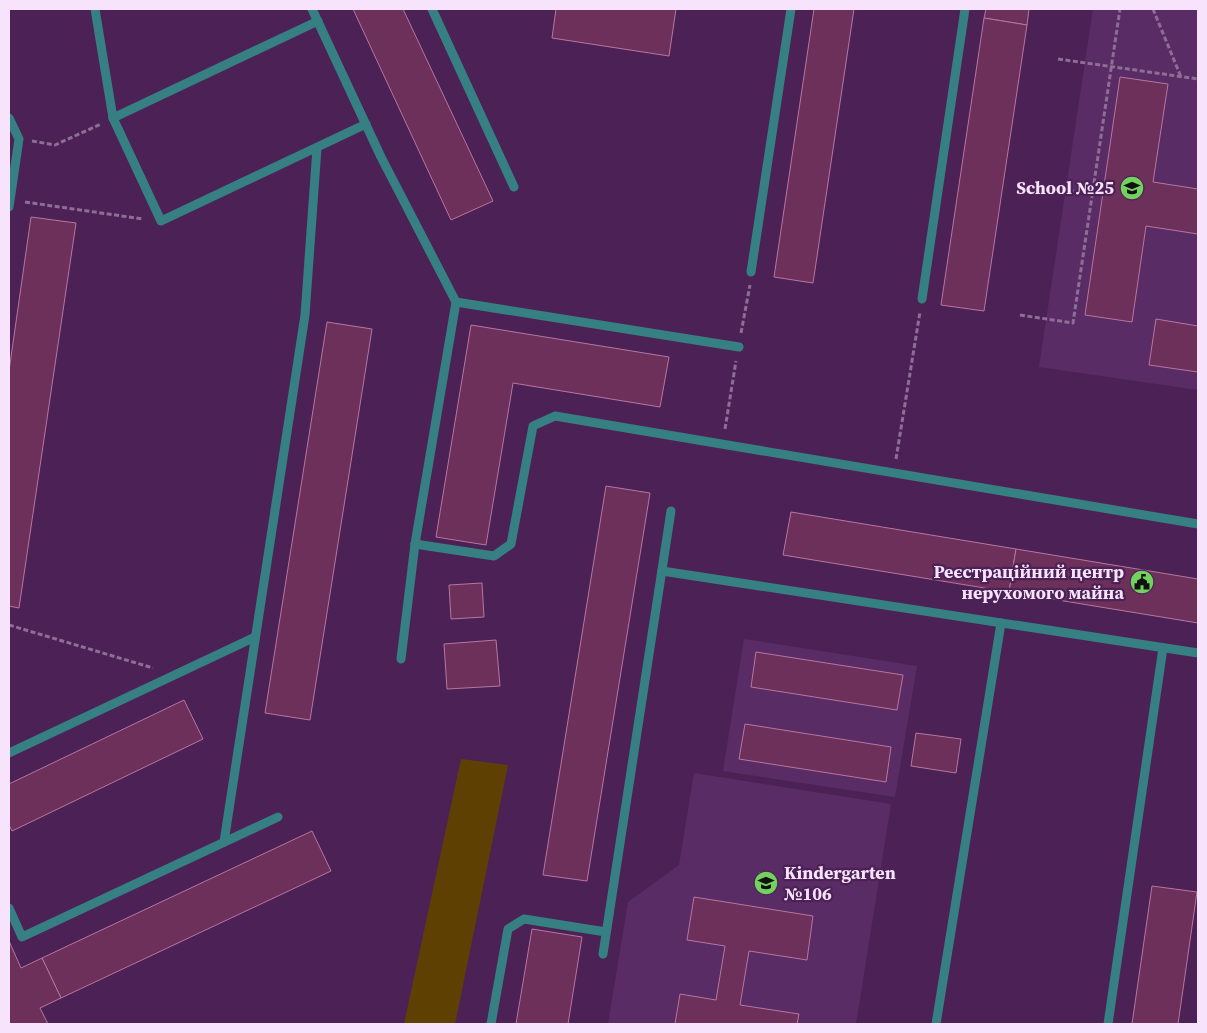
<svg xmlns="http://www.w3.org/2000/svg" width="1207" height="1033" font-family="'Source Serif 4',serif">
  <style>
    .built { fill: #5a2c65 }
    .green { fill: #5e4102 }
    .building { fill: #6c305a; stroke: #b776a1 }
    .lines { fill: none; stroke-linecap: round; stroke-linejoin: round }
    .path { stroke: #8e6d96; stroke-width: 3; stroke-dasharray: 5 2.5; stroke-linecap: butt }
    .service { stroke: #367f83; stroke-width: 9 }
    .labels { text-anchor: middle; stroke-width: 4.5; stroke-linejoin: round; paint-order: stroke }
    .poi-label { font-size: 18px; font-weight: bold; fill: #f7e3fc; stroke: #4c2256; text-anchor: end }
  </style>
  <rect width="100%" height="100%" fill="#4c2256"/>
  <g class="built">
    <polygon points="1093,9 1198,9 1198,390 1039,367"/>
    <polygon points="744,639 917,666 895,797 723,771"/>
    <polygon points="694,773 891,804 856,1024 608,1024 628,902 679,865"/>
  </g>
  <polygon class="green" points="461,759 508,765 455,1024 404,1024"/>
  <g class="building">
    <polygon points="353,9 403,9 493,201 451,220"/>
    <polygon points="556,9 676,9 669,56 552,38"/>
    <polygon points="814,9 854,9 813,283 774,277"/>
    <polygon points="986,9 1029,9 1027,25 984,18"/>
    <polygon points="984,18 1027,25 984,311 941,305"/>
    <polygon points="1120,77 1168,84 1153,182 1198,189 1198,234 1146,226 1132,322 1085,315"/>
    <polygon points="31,217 76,223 19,608 9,606 9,371"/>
    <polygon points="1156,319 1198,326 1198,372 1149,365"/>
    <polygon points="327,322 372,329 310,720 265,713"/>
    <polygon points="471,325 669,357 660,407 513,383 486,545 436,537"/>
    <polygon points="606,486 650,493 587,881 543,875"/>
    <polygon points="791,512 1016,549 1009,592 783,555"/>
    <polygon points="1016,549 1198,579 1198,623 1009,592"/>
    <polygon points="482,583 484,617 451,619 449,585"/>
    <polygon points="496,640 500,686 447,689 444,644"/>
    <polygon points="756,652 903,675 897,710 751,687"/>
    <polygon points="184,700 203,739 12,831 9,825 9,784"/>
    <polygon points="745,724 891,747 886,782 739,759"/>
    <polygon points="916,733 961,739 956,773 911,766"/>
    <polygon points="312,831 331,871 61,998 42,958"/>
    <polygon points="1152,886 1197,892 1178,1024 1132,1024"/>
    <polygon points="694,897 813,916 807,960 749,951 740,1005 799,1014 797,1024 675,1024 680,994 716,1000 725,946 687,940"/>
    <polygon points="532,929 582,937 568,1024 516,1024"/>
    <polygon points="9,941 21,968 42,958 61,998 40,1008 48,1024 9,1024"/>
  </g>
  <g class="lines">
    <g class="path">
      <polyline points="1153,9 1181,77"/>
      <polyline points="1058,59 1198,79"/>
      <polyline points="32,141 55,145 101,124"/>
      <polyline points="1039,186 1092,194"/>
      <polyline points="25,202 143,219"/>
      <polyline points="1020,315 1073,323 1120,9"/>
      <polyline points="741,333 750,285"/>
      <polyline points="725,429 736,361"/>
      <polyline points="896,459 920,312"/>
      <polyline points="9,625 153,668"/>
    </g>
    <g class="service">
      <polyline points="95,9 113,118 161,221 366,124"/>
      <polyline points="312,9 381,157 456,302 415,544 494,556 511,544 533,426 555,416 1198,524"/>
      <polyline points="432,9 514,187"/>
      <polyline points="9,118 19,139 9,207"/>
      <polyline points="113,118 318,21"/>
      <polyline points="751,272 791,9"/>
      <polyline points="922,299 965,9"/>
      <polyline points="456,302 739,347"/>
      <polyline points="662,571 1198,653"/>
      <polyline points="401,659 415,544"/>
      <polyline points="9,753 255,637"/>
      <polyline points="224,842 305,315 317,148"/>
      <polyline points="9,908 22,937 278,817"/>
      <polyline points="603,954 671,511"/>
      <polyline points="491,1024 508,929 524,919 606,932"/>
      <polyline points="936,1024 1001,623"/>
      <polyline points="1108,1024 1163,648"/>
    </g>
  </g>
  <defs>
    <g id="school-disc" transform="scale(1.25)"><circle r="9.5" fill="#73d25d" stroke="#4c2256"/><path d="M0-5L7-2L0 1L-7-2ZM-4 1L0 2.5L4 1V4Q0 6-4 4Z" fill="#111"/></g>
    <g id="civic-disc" transform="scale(1.25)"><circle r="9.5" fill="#73d25d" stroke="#4c2256"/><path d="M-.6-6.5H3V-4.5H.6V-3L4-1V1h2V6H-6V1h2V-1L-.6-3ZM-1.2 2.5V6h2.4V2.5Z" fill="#111"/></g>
  </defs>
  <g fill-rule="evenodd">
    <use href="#school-disc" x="1132" y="188"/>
    <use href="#civic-disc" x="1142" y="582"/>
    <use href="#school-disc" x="766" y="883"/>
  </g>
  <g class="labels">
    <g class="poi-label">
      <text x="1114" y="194">School №25</text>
      <text x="1124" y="578">Реєстраційний центр<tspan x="1124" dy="21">нерухомого майна</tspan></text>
      <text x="784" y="879" text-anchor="start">Kindergarten<tspan x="784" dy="21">№106</tspan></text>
    </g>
  </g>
  <rect width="1207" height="1033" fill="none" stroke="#f7e3fc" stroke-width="20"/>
</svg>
